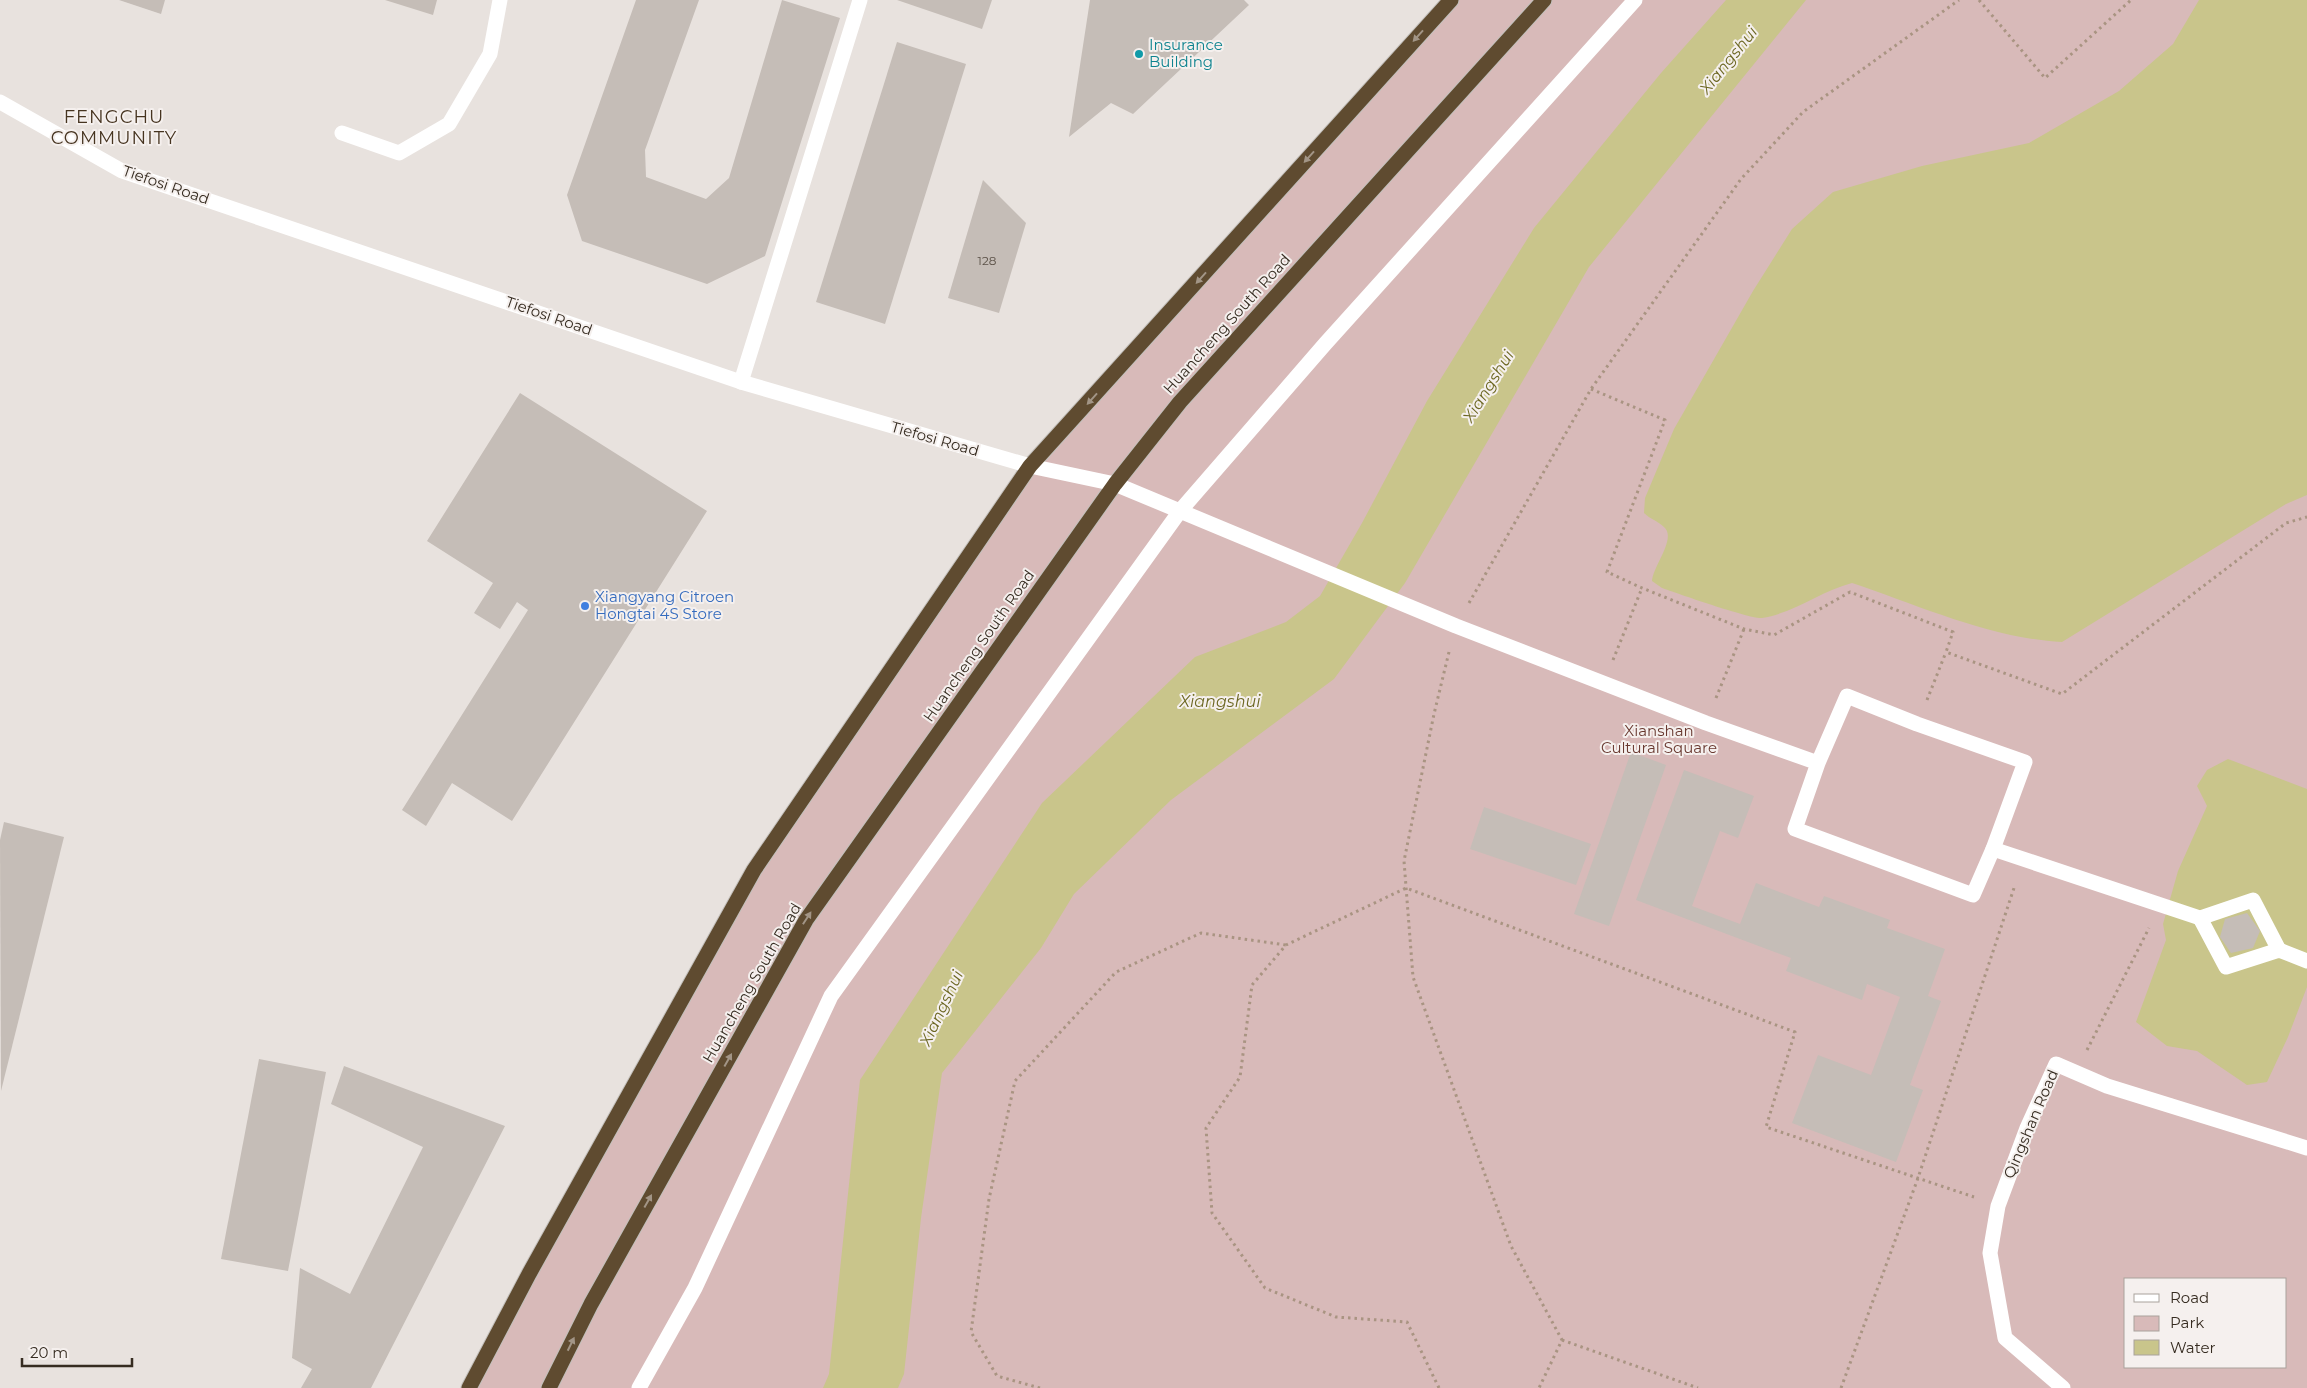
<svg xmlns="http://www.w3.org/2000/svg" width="2307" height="1388" font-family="Montserrat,sans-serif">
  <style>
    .green { fill: #d8bab9; fill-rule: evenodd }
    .water { fill: #c9c58b }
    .building { fill: #c5bdb7 }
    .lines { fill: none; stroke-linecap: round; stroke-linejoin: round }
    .highway-casing { stroke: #c3c0bc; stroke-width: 17 }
    .path { stroke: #a99482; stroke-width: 3; stroke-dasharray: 2.5 4; stroke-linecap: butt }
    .lane { stroke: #fff; stroke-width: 15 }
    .street { stroke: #fff; stroke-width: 15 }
    .highway { stroke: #5f4b30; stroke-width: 15 }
    .oneway { fill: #a29586 }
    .culture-dot { fill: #0f9aa8; stroke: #f5f0ee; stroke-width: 2 }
    .shop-dot { fill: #3f7fe0; stroke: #f5f0ee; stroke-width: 2 }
    .labels { text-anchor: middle; stroke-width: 4; stroke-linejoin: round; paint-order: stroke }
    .number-label { font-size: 12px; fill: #5a5046 }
    .culture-label { font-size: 15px; fill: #0d838f; stroke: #f5f0ee; text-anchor: start }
    .street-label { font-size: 15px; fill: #362c21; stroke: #f5f0ee }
    .shop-label { font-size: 15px; fill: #366cbe; stroke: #f5f0ee; text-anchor: start }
    .park-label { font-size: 15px; fill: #693930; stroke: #f5f0ee }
    .water-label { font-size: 16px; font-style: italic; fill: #6c6722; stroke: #f5f0ee }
    .quarter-label { font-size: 18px; letter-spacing: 1px; fill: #463420; stroke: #f5f0ee }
  </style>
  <rect width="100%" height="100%" fill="#e8e2de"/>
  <path class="green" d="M1451 0H2307V1388H469L754 870 1030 467ZM2126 1279H2286V1367H2126Z"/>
  <g class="water">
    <polygon points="1726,0 1806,0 1589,267 1405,583 1334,679 1171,800 1074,894 1041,948 942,1073 921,1218 904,1374 898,1388 823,1388 829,1374 860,1080 1042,803 1195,657 1286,622 1320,596 1362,523 1427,401 1534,228 1661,73"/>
    <path d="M2199 0H2307V495L2286 504 2062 642C1989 638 1921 606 1852 583 1821 591 1794 613 1762 618 1753 620 1676 593 1662 588L1652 581C1653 566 1677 538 1664 527 1658 521 1650 519 1644 513L1645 498 1674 429 1753 291 1792 229 1833 192 1922 166 2029 143 2119 91 2173 44Z"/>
    <polygon points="2228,759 2307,789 2307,987 2288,1037 2267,1082 2247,1085 2197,1051 2167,1046 2136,1022 2166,940 2163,924 2178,871 2207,806 2197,786 2207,770"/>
  </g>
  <g class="building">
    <polygon points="119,0 165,0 161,14"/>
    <polygon points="385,0 437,0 433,15"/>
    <polygon points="636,0 699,0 645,150 646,177 706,199 729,178 782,0 840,18 765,256 707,284 582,241 567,195"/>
    <polygon points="897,0 992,0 982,29"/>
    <polygon points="1090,0 1244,0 1249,5 1133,114 1111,103 1069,137"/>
    <polygon points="897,42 966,64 885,324 816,302"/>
    <polygon points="983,180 1026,223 999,313 948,298"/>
    <polygon points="520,393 707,511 512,821 452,783 426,826 402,810 528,610 517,602 500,629 474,613 493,583 427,541"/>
    <polygon points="1631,752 1666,765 1609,926 1574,914"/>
    <polygon points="1684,770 1754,796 1738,838 1720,831 1692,906 1740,924 1756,883 1819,907 1824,896 1890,920 1887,928 1945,949 1928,996 1941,1001 1910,1085 1923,1090 1896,1162 1792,1123 1818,1055 1871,1075 1900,997 1867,984 1862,1000 1786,971 1791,958 1636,900"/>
    <polygon points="1484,807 1591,844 1576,885 1470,849"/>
    <polygon points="4,822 64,837 1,1091 0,840"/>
    <polygon points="2247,913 2260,931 2253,948 2231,953 2220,937 2225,919"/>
    <polygon points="259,1059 326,1072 288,1271 221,1259"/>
    <polygon points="344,1066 505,1126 371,1388 301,1388 312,1369 292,1358 300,1268 350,1294 423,1147 331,1104"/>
  </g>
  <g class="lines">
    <g class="highway-casing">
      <g id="highway">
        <polyline points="469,1388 529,1274 754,870 1030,466 1451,0"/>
        <polyline points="549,1388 591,1304 806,920 1115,484 1180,402 1544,0"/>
      </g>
    </g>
    <g class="path">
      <polyline points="1979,0 2045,78 2131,0"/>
      <polyline points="1591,389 1665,420 1607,572 1642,588 1744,629 1774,635 1850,592 1953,632 1946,652 2062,694 2286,523 2307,517"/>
      <polyline points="1469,603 1591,389 1741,179 1803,112 1959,0"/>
      <polyline points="1449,652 1434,714 1404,861 1413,977 1511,1246 1562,1340 1539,1388"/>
      <polyline points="1613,660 1642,588"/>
      <polyline points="1716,698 1744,629"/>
      <polyline points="1927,700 1946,652"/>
      <polyline points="2087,1050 2149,928"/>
      <polyline points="1562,1340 1698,1388"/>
      <polyline points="1040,1388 997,1376 971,1332 989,1199 1015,1081 1116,972 1201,933 1286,945"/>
      <polyline points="1439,1388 1407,1322 1336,1317 1265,1288 1212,1213 1206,1128 1240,1077 1252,985 1286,945 1406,888 1795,1032 1766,1127 1974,1197"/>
      <polyline points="1841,1388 1918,1178 2015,885"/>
    </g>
    <g class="lane">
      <polyline points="342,133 399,153 449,124 490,54 500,0"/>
      <polyline points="741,382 860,0"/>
    </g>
    <g class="street">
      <polyline points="0,102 122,171 741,382 1030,466 1115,484 1456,626 1706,723 1818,763 1795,829 1973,895 1993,849 2025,762 1917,724 1847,696 1818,763"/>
      <polyline points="1993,849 2200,918 2253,900 2279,950"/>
      <polyline points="2200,918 2226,967 2279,950 2307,961"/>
      <polyline points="639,1388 695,1288 831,996 1180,511 1325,344 1635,0"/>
      <polyline points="2063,1388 2005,1338 1990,1253 1998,1206 2027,1128 2056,1064 2107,1086 2307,1148"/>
    </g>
    <use href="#highway" class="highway"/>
  </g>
  <defs><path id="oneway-solid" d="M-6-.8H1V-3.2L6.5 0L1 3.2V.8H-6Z" transform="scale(1.25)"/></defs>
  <g class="oneway">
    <use href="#oneway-solid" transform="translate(1418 36) rotate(132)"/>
    <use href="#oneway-solid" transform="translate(1309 157) rotate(132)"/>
    <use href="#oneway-solid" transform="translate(1201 278) rotate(132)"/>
    <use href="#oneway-solid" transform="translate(1092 399) rotate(132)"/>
    <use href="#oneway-solid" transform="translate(807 918) rotate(-57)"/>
    <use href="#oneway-solid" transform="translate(728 1060) rotate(-61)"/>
    <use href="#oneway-solid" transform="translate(648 1201) rotate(-61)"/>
    <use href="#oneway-solid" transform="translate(571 1344) rotate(-64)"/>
  </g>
  <circle class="culture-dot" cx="1139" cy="54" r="5"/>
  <circle class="shop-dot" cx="585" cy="606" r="5"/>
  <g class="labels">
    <g class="number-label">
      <text x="987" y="265">128</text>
    </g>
    <g class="culture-label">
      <text x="1149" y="50">Insurance<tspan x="1149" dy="17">Building</tspan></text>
    </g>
    <g class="street-label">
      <text transform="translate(166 185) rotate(19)" y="5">Tiefosi Road</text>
      <text transform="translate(549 316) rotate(19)" y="5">Tiefosi Road</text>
      <text transform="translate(1227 324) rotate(-48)" y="5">Huancheng South Road</text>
      <text transform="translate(935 439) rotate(16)" y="5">Tiefosi Road</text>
      <text transform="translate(979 646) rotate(-55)" y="5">Huancheng South Road</text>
      <text transform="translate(752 983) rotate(-60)" y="5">Huancheng South Road</text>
      <text transform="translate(2031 1124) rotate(-67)" y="5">Qingshan Road</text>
    </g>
    <g class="shop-label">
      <text x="595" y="602">Xiangyang Citroen<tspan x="595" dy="17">Hongtai 4S Store</tspan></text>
    </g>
    <g class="park-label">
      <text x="1659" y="736">Xianshan<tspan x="1659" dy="17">Cultural Square</tspan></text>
    </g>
    <g class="water-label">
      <text transform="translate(1728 60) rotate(-51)" y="6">Xiangshui</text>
      <text transform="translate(1488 386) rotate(-58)" y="6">Xiangshui</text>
      <text x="1220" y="707">Xiangshui</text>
      <text transform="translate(941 1008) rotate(-65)" y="6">Xiangshui</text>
    </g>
    <g class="quarter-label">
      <text x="114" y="123">FENGCHU<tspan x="114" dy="21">COMMUNITY</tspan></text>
    </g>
  </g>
  <rect x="2124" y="1278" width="162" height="90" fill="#f5f0ee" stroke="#a9a29c"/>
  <rect x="2134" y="1294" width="25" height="8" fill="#ffffff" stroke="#a9a29c"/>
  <text x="2170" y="1303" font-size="15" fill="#362c21">Road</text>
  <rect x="2134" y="1316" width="25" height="15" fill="#d8bab9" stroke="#a9a29c"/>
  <text x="2170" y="1328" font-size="15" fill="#362c21">Park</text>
  <rect x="2134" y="1340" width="25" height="15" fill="#c9c58b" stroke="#a9a29c"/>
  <text x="2170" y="1353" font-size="15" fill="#362c21">Water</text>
  <path d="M22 1358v8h110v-8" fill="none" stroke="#362c21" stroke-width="2.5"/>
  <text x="30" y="1358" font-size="15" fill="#362c21" stroke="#f5f0ee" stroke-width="4" paint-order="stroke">20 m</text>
</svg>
